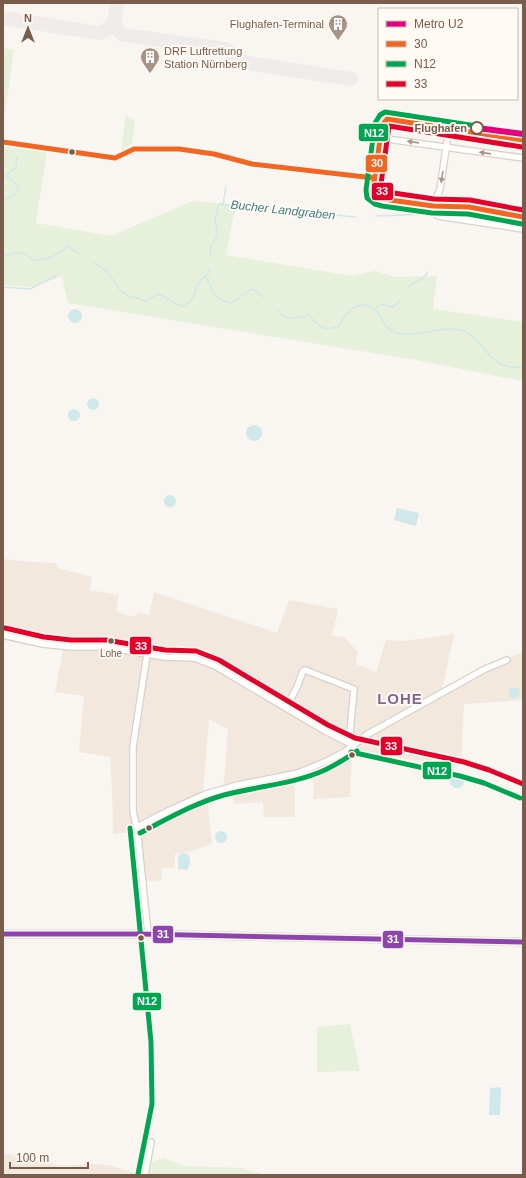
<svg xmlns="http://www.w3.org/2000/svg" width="526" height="1178" font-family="Arial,sans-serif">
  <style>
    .residential { fill: #f2e8de }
    .green { fill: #e7f0db }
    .water { fill: #d0e8ea }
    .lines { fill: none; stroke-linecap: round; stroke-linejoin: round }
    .stream { stroke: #d0e8ea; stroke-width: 1.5 }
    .taxiway { stroke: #f0ecec; stroke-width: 14 }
    .minor-casing { stroke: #d7d1cb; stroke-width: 8 }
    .major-casing { stroke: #dad1cc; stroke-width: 9 }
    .minor { stroke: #fefefd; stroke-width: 5.5 }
    .major { stroke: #f3eee8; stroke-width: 7 }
    .bus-1-casing { stroke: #fffaf3; stroke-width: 8 }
    .bus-2-casing { stroke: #fffaf3; stroke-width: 8 }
    .bus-3-casing { stroke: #fffaf3; stroke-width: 8 }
    .bus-4-casing { stroke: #fffaf3; stroke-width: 8 }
    .bus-1 { stroke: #f26522; stroke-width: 5 }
    .bus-2 { stroke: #00a651; stroke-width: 5 }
    .bus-3 { stroke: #e4002b; stroke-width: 5 }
    .bus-4 { stroke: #8e44ad; stroke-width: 5 }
    .metro-1-casing { stroke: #fffaf3; stroke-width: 9 }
    .metro-1 { stroke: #e5007d; stroke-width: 6 }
    .oneway { fill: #a8958b }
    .stop-dot { fill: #fffaf3; stroke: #7a5c4d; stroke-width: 2 }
    .bus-dot { fill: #7a5c4d; stroke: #fffaf3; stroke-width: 1.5 }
    .labels { text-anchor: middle; stroke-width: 4; stroke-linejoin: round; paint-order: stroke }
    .bus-label { font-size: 10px; fill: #7a5c4d; stroke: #fffaf3 }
    .poi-label { font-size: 11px; fill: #7a5c4d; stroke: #fffaf3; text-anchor: end }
    .stop-label { font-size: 11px; font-weight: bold; fill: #7a5c4d; stroke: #fffaf3; text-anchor: end }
    .water-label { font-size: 12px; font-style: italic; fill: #437c86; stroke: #fffaf3 }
    .district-label { font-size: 15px; font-weight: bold; letter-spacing: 1px; fill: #846695; stroke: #fffaf3 }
    .line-badge { stroke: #fffaf3; stroke-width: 1.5 }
    .badge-label { font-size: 11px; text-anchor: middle; font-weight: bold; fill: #fff }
  </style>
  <rect width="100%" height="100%" fill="#f9f5f0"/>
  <g class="residential">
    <polygon points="3,559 30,562 55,563 58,568 92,577 90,590 119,595 116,612 136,617 137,612 149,615 154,592 277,633 289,600 338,609 332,636 344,637 358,652 356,664 376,672 386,640 405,641 454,634 442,690 486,667 523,652 523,700 464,704 461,766 352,752 350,797 313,799 314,770 295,776 295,817 264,817 263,802 234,804 232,788 223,791 228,729 209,719 203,792 207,796 212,844 188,852 175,854 175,868 161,868 162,880 139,882 134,832 113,834 112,788 110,757 79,752 84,696 55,692 63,650 31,646 3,640"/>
    <polygon points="3,1153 62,1166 91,1164 108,1165 143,1175 3,1175"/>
  </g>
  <g class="green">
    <polygon points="3,48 14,50 3,126"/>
    <polygon points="126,115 135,121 132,143 123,150 121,149"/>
    <polygon points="3,145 47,152 36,223 111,236 193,201 236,205 226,255 351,276 375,271 395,277 437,276 433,309 523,322 523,381 416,360 68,303 62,276 31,287 3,285"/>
    <polygon points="350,1024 360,1071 317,1072 317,1027"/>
    <polygon points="163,1158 184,1166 241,1168 266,1175 149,1175 152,1163"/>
  </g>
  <g class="water">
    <circle cx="75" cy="316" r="7"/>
    <circle cx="93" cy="404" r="6"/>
    <circle cx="74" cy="415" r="6"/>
    <circle cx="254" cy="433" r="8"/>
    <circle cx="170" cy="501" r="6"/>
    <polygon points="397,508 419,513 416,526 394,520"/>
    <circle cx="514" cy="693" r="5.5"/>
    <circle cx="457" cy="781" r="7"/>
    <circle cx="221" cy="837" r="6"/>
    <path d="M182 853 188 854C191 859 191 865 187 870L178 869V856Z"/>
    <polygon points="501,1087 500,1115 489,1115 490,1088"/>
  </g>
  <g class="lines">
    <g class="stream">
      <polyline points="3,199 15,195 19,186 6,176 16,167 17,157"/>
      <polyline points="223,204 226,186"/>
      <polyline points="376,216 425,214"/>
      <path d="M3 257C11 253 20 250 27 255 29 257 30 258 32 259 46 263 58 254 67 246L78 253"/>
      <polyline points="211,257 210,249 218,234 215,221 219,204 356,217"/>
      <path d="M94 263 106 270 121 291 129 296 146 301C150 299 153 296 157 295 164 292 172 307 186 306L195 294 197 285 205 276C216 290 209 298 231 303L252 289 255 290 263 297"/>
      <polyline points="205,276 208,274 210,268"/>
      <polyline points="3,287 30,289 56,276"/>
      <path d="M407 288C415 280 421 283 428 272"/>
      <polyline points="375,309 380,304 392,307 396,305 400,300"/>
      <path d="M276 310 287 318 303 317 309 315C319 327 324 332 339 326 343 317 352 305 363 305 366 305 369 306 371 308 373 309 375 309 377 311 382 315 382 325 390 330 409 341 443 324 463 331 486 339 488 372 523 367"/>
    </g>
    <g class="taxiway">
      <path d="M117 3C115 17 111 27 124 35L225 49C233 53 238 59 247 63L351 79"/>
      <path d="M3 18 99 33C107 31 111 28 115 21"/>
    </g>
    <g class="minor-casing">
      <g id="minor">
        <polyline points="449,128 440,189 433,206 433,212 438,216 523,229"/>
        <polyline points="380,138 523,158"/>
        <polyline points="523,140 387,119 385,120 382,125 373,190 373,194 378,198 383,199 433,206 469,207 523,217"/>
        <polyline points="3,635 43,644 71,647 105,647 164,657 194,658 215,666 325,731 353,745"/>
        <polyline points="147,654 133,747 133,811 135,821 137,827 148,934"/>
        <polyline points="286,708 297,687 303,671 305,670 354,689 349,743"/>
        <polyline points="137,827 168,811 206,794 238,785 298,773 327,761 346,751 368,734 485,669 507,660"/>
        <polyline points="145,1175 151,1142"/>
      </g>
    </g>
    <g class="major-casing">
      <polyline id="major" points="3,934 140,934 523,942"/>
    </g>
    <use href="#minor" class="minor"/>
    <use href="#major" class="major"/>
    <g class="bus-1-casing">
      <g id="bus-1">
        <polyline points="523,140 387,119 382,125 373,190 373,194 378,198 383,199 433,206 469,207 523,217"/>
        <polyline points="3,142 115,158 134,149 179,149 214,154 252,164 374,178"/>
      </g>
    </g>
    <g class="bus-2-casing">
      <g id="bus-2">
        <polyline points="522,224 468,214 432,213 382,206 375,204 367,198 366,190 375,123 380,115 385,112 523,133"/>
        <polyline points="351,752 460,776 484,783 520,798"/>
        <polyline points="130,828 151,1042 152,1104 138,1174"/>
        <path d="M140 833C167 819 195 803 224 795 258 786 294 784 325 770 337 764 347 758 357 751"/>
      </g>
    </g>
    <g class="bus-3-casing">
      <g id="bus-3">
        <polyline points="522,147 389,126 380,191 434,199 470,200 523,210"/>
        <polyline points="5,628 44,637 71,640 106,640 165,650 196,651 219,660 328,725 355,738 464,762 489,770 523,784"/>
      </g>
    </g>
    <g class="bus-4-casing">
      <polyline id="bus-4" points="3,934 140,934 523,942"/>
    </g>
    <use href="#bus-1" class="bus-1"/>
    <use href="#bus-2" class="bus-2"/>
    <use href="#bus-3" class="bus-3"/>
    <use href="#bus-4" class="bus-4"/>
    <g class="metro-1-casing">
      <polyline id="metro-1" points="477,128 523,134"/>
    </g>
    <use href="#metro-1" class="metro-1"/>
  </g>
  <defs><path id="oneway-solid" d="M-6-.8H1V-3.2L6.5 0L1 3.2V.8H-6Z"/></defs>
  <g class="oneway">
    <use href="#oneway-solid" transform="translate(413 142) rotate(-172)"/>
    <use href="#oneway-solid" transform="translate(485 153) rotate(-172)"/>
    <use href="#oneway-solid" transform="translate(442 177) rotate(99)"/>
  </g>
  <defs>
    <g id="building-pin" transform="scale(1)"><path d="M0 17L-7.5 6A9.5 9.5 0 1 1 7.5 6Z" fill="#a69286" stroke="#fffaf3"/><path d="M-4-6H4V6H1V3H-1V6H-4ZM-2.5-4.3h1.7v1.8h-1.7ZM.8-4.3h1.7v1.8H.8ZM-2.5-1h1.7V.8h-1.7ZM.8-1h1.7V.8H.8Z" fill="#fff"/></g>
  </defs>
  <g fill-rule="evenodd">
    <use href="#building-pin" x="338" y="24"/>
    <use href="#building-pin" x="150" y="57"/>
  </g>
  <circle class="stop-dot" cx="477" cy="128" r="6"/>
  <g class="bus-dot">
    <circle cx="72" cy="152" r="3.5"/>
    <circle cx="111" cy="641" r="3.5"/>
    <circle cx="352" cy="755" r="3.5"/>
    <circle cx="149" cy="828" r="3.5"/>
    <circle cx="141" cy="938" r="3.5"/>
  </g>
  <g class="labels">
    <g class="bus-label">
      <text x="111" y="657">Lohe</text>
    </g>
    <g class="poi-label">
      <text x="324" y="28">Flughafen-Terminal</text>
      <text x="164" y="55" text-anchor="start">DRF Luftrettung<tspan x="164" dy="13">Station Nürnberg</tspan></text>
    </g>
    <g class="stop-label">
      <text x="467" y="132">Flughafen</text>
    </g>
    <g class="water-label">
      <text transform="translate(283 210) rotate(6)" y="4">Bucher Landgraben</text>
    </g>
    <g class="district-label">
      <text x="400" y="704">LOHE</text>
    </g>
  </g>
  <g class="line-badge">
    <rect x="358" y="123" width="31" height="19" rx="4" fill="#00a651"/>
    <rect x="365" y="154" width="23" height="19" rx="4" fill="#f26522"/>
    <rect x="371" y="182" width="23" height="19" rx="4" fill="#e4002b"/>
    <rect x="129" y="636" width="23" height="19" rx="4" fill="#e4002b"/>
    <rect x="380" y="736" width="23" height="20" rx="4" fill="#e4002b"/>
    <rect x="422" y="761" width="30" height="19" rx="4" fill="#00a651"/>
    <rect x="152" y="925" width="22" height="19" rx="4" fill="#8e44ad"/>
    <rect x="382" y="930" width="22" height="19" rx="4" fill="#8e44ad"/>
    <rect x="132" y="992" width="30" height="19" rx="4" fill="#00a651"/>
  </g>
  <g class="badge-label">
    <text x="374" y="137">N12</text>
    <text x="377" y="167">30</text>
    <text x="382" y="195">33</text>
    <text x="141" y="650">33</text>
    <text x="391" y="750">33</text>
    <text x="437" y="775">N12</text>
    <text x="163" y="938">31</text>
    <text x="393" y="943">31</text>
    <text x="147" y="1005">N12</text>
  </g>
  <rect width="526" height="1178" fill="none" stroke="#7a5c4d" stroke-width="8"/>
  <rect x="378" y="8" width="140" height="92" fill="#fffaf3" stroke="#cabbb1"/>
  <rect x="386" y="21" width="20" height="6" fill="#e5007d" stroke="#cabbb1"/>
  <text x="414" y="28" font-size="12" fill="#7a5c4d">Metro U2</text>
  <rect x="386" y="41" width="20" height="6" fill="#f26522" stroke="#cabbb1"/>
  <text x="414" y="48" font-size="12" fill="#7a5c4d">30</text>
  <rect x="386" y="61" width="20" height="6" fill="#00a651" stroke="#cabbb1"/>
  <text x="414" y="68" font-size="12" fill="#7a5c4d">N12</text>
  <rect x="386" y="81" width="20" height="6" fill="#e4002b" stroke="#cabbb1"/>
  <text x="414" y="88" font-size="12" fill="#7a5c4d">33</text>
  <g transform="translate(28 28)" stroke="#fffaf3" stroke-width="3" paint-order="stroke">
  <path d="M0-3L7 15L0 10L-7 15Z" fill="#7a5c4d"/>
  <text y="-6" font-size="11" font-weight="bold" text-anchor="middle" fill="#7a5c4d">N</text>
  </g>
  <path d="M10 1162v6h78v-6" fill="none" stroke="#7a5c4d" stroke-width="2"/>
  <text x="16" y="1162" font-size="12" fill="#7a5c4d" stroke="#fffaf3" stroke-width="3" paint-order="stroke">100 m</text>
</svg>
